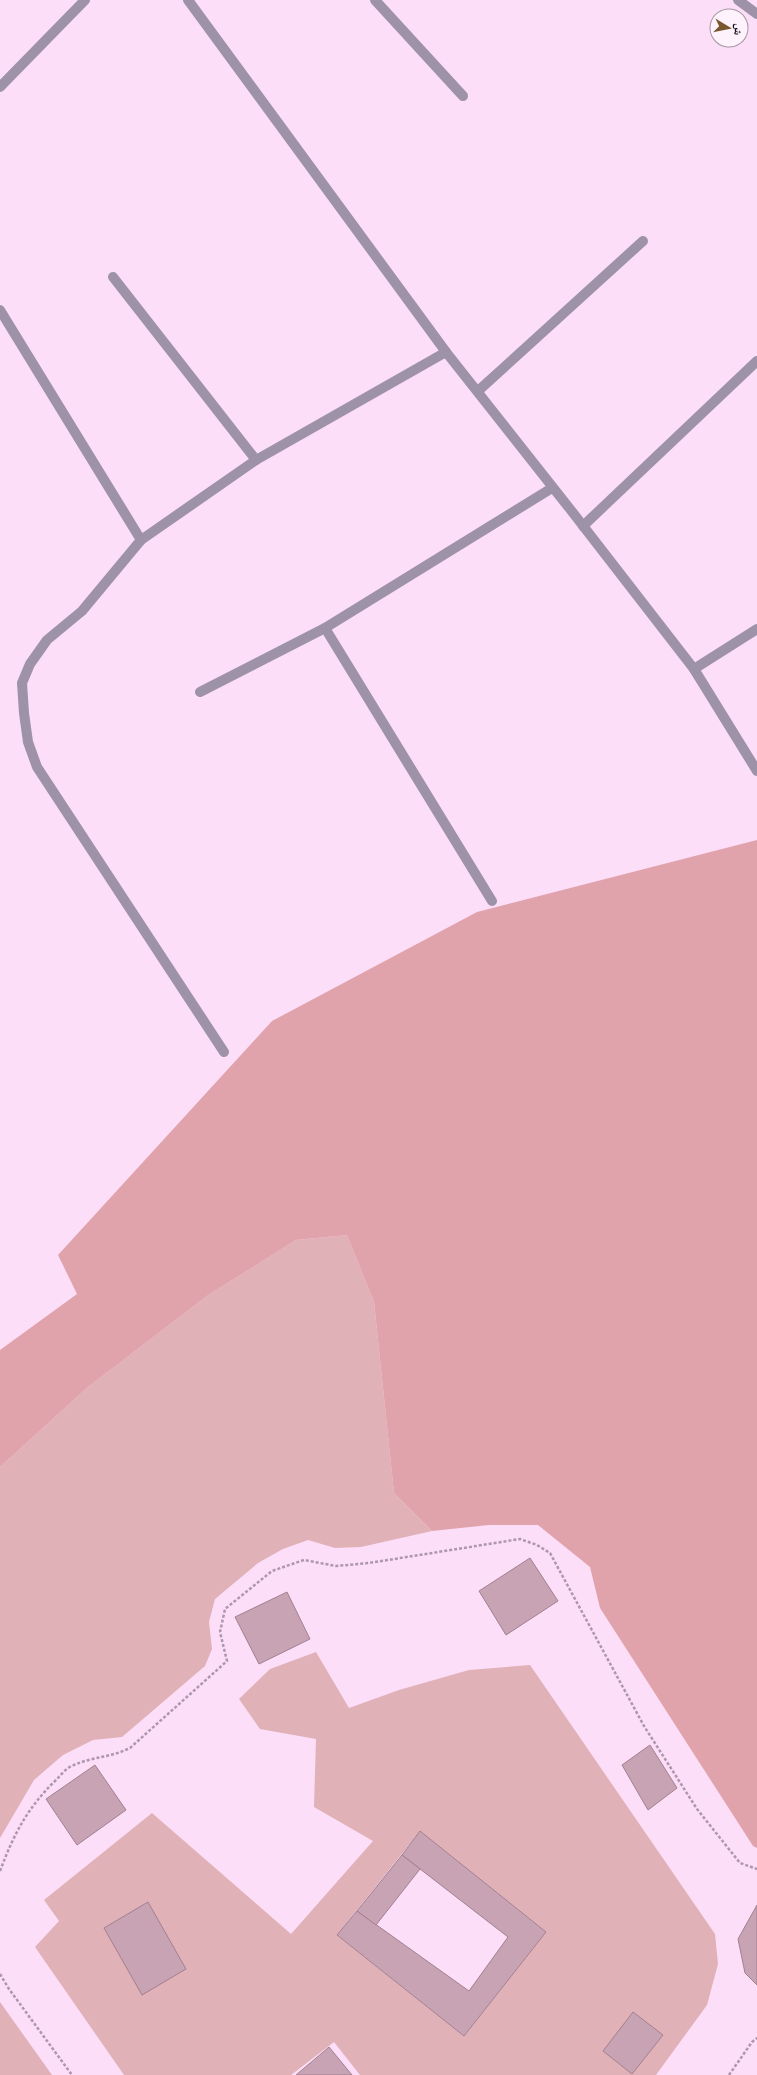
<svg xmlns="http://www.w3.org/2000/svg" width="757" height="2075" font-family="Inter,'Noto Naskh Arabic',sans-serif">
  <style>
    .green { fill: #e0b1b7; fill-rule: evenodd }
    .forest { fill: #e1a3ab }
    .building { fill: #c7a3b3; stroke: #a38090 }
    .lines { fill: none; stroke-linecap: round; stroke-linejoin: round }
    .path { stroke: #ae97ab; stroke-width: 2.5; stroke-dasharray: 3 2; stroke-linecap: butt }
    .minor { stroke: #9d92a8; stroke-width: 10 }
    .tertiary { stroke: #9d92a8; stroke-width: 10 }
  </style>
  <rect width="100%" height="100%" fill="#fcdef9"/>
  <g class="green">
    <polygon points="347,1235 374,1302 394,1493 432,1531 361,1547 335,1548 308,1540 283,1549 258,1563 215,1599 209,1622 212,1649 205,1666 122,1737 93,1740 63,1755 34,1780 0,1838 0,1467 88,1387 207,1296 296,1240"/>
    <path d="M316 1652 349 1708 399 1690 469 1670 530 1665 715 1934 718 1964 707 2005 656 2075H360L334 2042 291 2075H124L35 1947 59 1921 44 1900 152 1813 291 1934 373 1841 314 1807 316 1739 260 1729 239 1699 270 1669ZM420 1831 546 1932 464 2036 337 1935Z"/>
    <polygon points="0,2002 52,2075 0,2075"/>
  </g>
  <polygon class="forest" points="757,840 757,1848 753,1846 600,1608 590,1567 538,1525 489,1525 432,1531 394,1493 374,1302 347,1235 296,1240 207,1296 88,1387 0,1467 0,1350 77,1294 58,1255 272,1021 477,912"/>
  <g class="building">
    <polygon points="530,1558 558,1601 506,1635 479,1591"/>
    <polygon points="287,1592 310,1639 259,1664 235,1617"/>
    <polygon points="650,1745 677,1788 648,1810 622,1765"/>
    <polygon points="95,1765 126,1810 77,1845 46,1799"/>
    <polygon points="420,1831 546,1932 464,2036 337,1935 357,1911 469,1991 508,1937 402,1855"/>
    <polygon points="402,1855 420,1869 376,1925 357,1911"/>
    <polygon points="148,1902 186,1969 142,1995 104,1928"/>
    <polygon points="757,1905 757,1985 745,1973 738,1939"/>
    <polygon points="633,2012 663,2035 632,2074 603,2051"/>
    <polygon points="329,2047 352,2075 296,2075"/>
  </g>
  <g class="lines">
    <g class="path">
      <path d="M0 1871C14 1834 27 1808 56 1780 61 1775 66 1768 72 1766 93 1756 110 1758 130 1748L227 1661 220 1632 225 1609 272 1571 304 1560 336 1566 369 1563 520 1539 537 1545 550 1553 644 1726 697 1809 740 1863 757 1869"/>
      <polyline points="0,1974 9,1989 72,2075"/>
      <polyline points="729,2075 752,2042 757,2038"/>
    </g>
    <g class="minor">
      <polyline points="188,0 446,352 570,509 694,669 757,771"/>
      <polyline points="375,0 463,96"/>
      <polyline points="738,0 757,14"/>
      <polyline points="113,277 256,460"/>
      <polyline points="0,310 141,540"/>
      <polyline points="478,391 643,241"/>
      <polyline points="583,526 757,361"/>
      <polyline points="325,628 492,901"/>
      <polyline points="694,669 757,629"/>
      <polyline points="200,692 325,628 552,488"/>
      <polyline points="224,1052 37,767 28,742 24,713 22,683 30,664 47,640 82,611 141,540 256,460 446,352"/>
    </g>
    <polyline class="tertiary" points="0,87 85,0"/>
  </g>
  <g transform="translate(729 28) rotate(100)"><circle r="19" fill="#fef2fd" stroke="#a297a1"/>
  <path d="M0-3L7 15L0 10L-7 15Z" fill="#78572d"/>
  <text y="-6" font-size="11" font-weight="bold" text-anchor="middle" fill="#180e17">ش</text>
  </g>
</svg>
